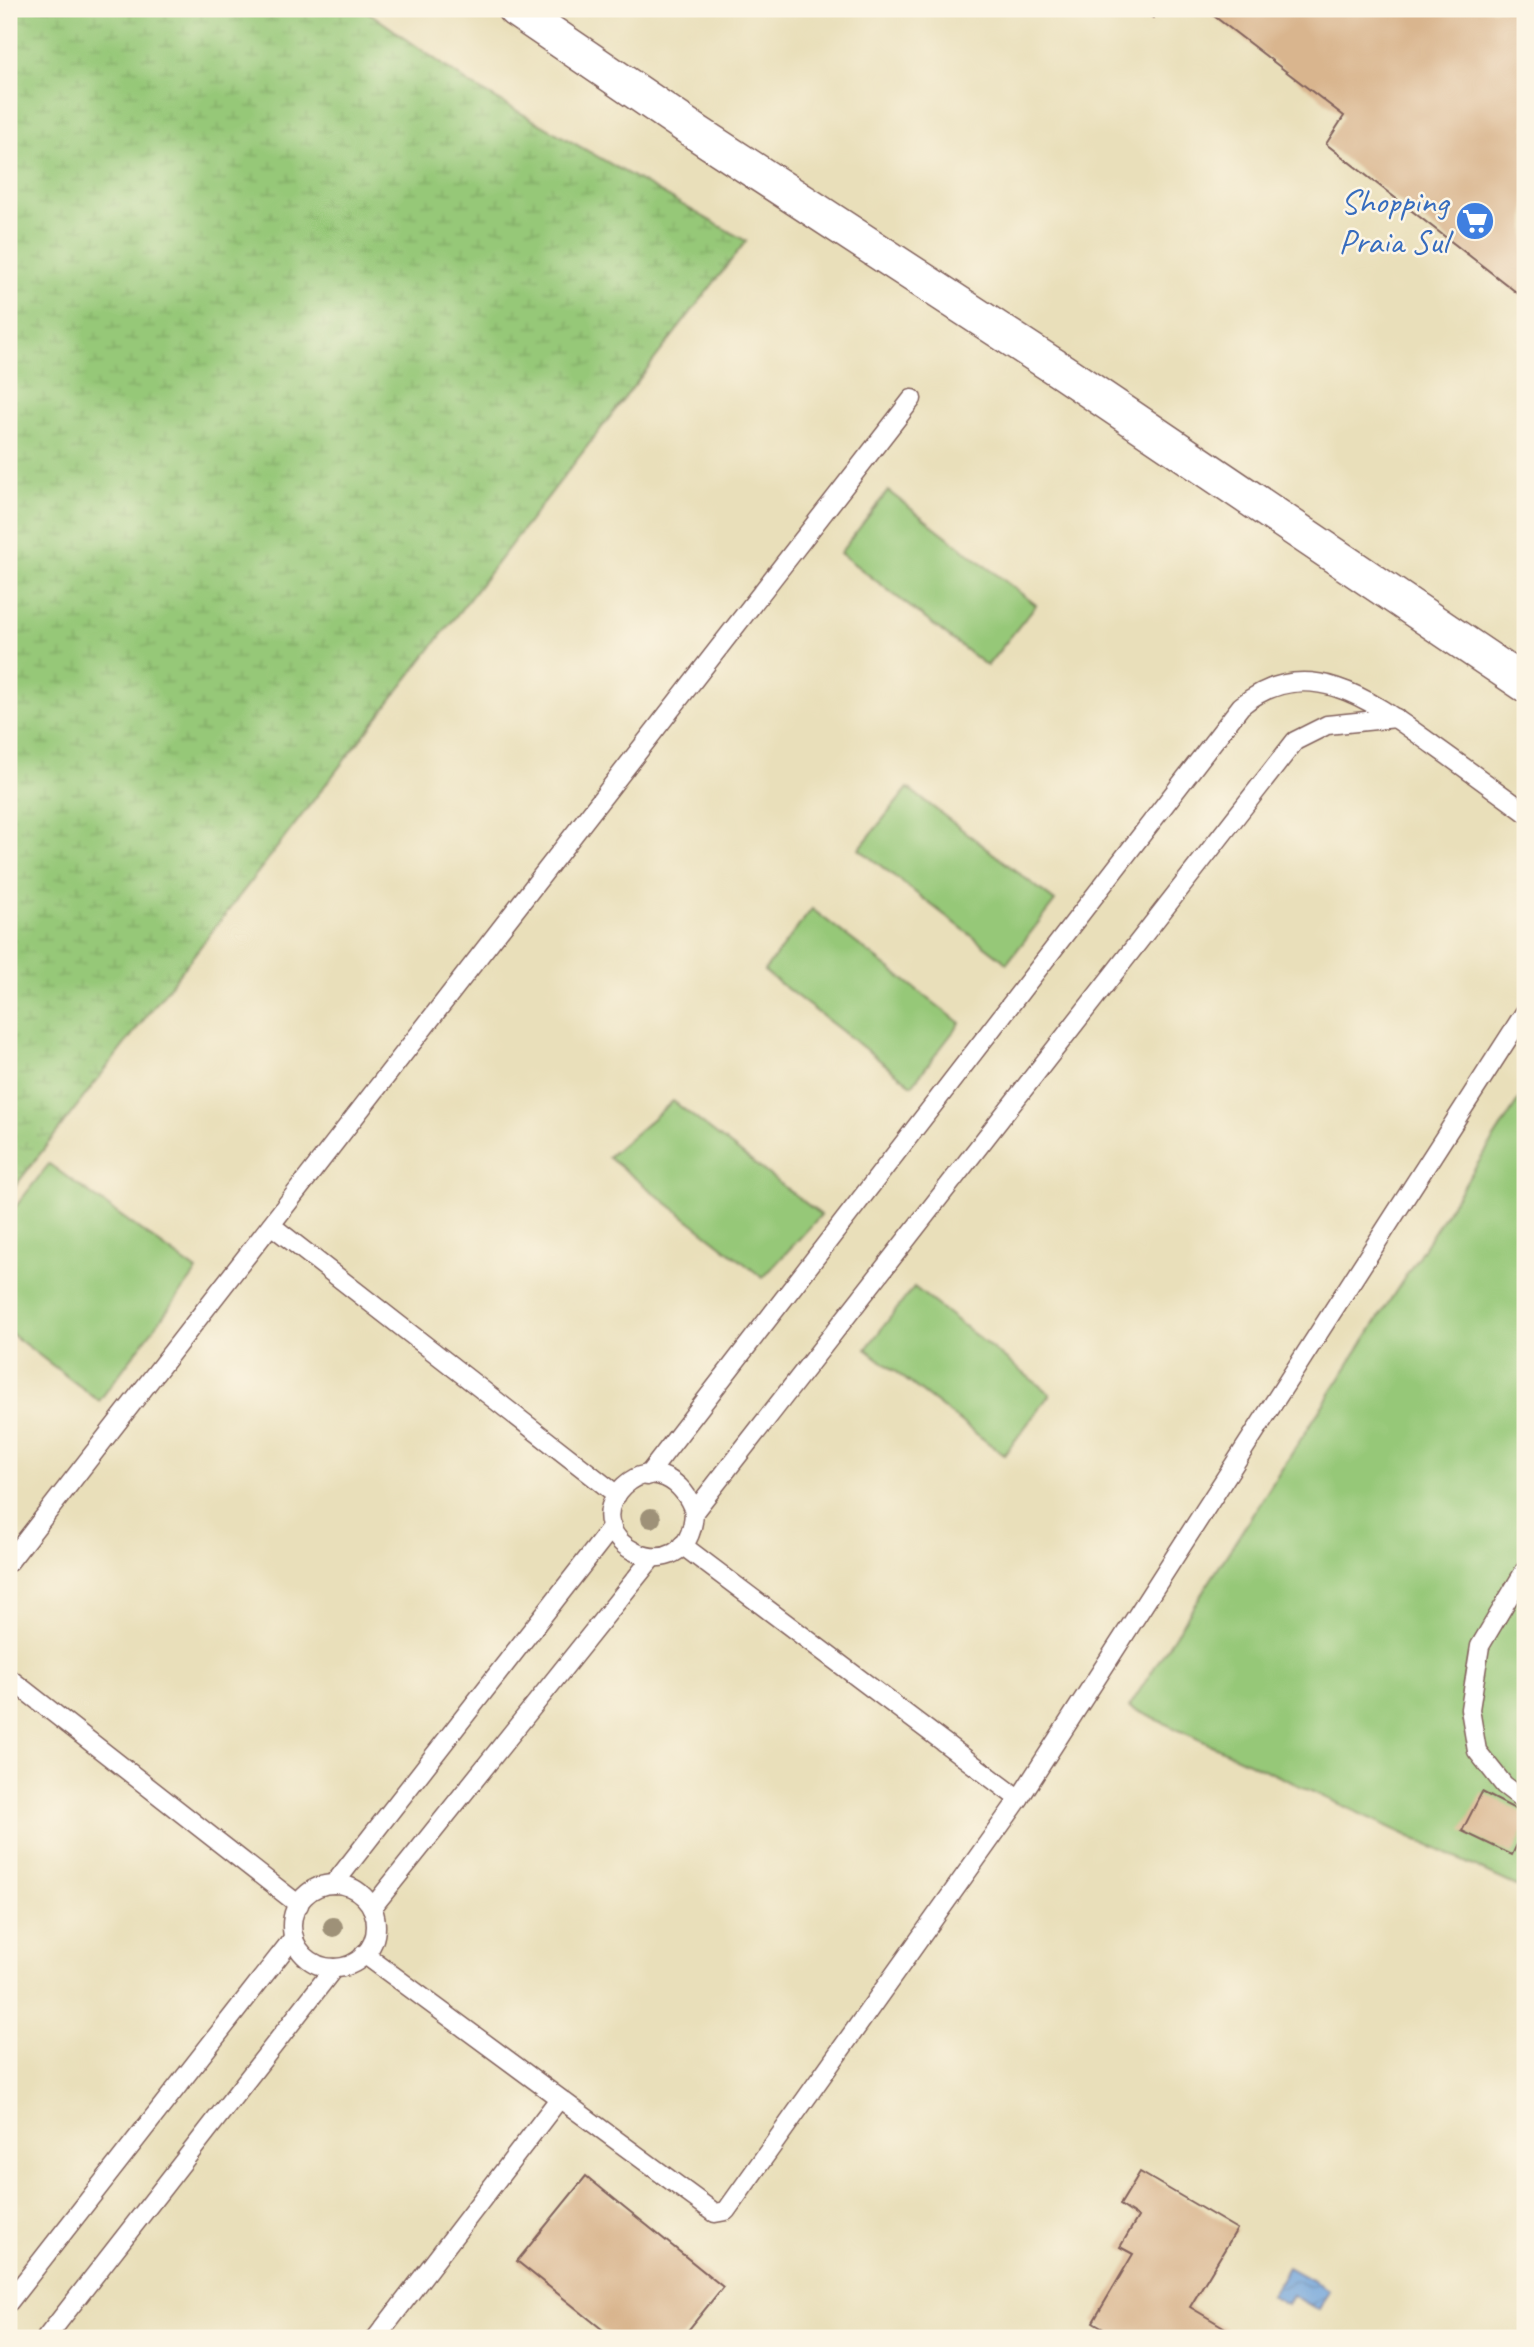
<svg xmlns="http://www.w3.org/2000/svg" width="1534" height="2347" font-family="Caveat,sans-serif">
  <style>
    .grass { fill: #96c878; stroke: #707452; stroke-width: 2 }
    .wetland { fill: url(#wetland-marsh); stroke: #707452; stroke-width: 2 }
    .water { fill: url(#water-waves); stroke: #5c6082; stroke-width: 2 }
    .building { fill: #d9b58e }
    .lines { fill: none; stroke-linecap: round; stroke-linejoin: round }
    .service-casing { stroke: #82625d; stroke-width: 21 }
    .minor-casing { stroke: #82625d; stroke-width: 38 }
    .service { stroke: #fff; stroke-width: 18 }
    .minor { stroke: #fff; stroke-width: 35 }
    .tree { fill: #9e9178 }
    .labels { text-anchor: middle; stroke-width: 5; stroke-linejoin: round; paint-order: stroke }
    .shop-label { font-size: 35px; fill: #366cbe; stroke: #fcf5e5; text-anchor: end }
  </style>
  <defs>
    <pattern id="wetland-marsh" width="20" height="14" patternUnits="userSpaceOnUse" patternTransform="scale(1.75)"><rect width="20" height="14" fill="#96c878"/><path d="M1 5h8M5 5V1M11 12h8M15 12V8" fill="none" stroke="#83ab68"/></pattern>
    <pattern id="water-waves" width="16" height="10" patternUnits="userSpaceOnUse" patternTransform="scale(1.75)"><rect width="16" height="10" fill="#6da2da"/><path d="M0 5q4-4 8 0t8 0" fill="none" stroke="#5c83b1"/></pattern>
  </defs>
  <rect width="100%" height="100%" fill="#fcf5e5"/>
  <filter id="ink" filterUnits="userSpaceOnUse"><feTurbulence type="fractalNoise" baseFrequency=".0143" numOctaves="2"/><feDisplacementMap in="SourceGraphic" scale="14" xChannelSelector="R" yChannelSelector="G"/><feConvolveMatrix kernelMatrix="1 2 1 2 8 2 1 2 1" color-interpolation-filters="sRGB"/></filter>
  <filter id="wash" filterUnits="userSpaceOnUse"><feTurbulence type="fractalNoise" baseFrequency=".00686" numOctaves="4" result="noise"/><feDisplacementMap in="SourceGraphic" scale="28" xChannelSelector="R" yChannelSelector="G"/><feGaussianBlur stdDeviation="1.57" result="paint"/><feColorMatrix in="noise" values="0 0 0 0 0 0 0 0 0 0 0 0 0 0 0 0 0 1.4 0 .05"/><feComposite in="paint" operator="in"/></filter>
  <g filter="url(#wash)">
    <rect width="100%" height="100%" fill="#e9dfba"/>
    <g class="grass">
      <polygon points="888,491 1036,605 987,666 840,553"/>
      <polygon points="908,788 1055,901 1007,963 859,849"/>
      <polygon points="812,909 960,1023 912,1085 764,971"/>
      <polygon points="1525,1090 1525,1890 1129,1707"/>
      <polygon points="673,1101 821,1215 763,1278 608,1157"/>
      <polygon points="49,1164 197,1271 99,1401 9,1332 9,1215"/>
      <polygon points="914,1287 1050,1394 1004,1455 866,1349"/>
    </g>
    <polygon class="wetland" points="9,9 364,9 470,84 746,241 9,1194"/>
    <polygon class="water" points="1288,2267 1329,2290 1319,2310 1292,2295 1287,2305 1271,2296"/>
    <g id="blocks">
      <g class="building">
        <polygon points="1141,9 1161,9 1153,18"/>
        <polygon points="1177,9 1525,9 1525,299 1326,144 1344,116 1210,13 1184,15"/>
        <polygon points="1482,1792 1525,1814 1525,1828 1512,1855 1462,1831"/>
        <polygon points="1140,2172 1237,2229 1190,2307 1242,2338 1121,2338 1093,2322 1133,2254 1120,2247 1138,2217 1120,2205"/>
        <polygon points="586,2176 723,2287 682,2338 613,2338 517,2261"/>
      </g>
    </g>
  </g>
  <g filter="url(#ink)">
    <use href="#blocks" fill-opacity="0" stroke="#82625d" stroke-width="2"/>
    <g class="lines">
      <g class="service-casing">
        <g id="service">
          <polyline points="271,1225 617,1495"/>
          <path d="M647 1476 1241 706C1309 650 1376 704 1433 745 1464 767 1495 790 1525 812"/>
          <path d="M694 1512C685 1481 651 1460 624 1486 568 1540 690 1601 694 1512L1295 741 1327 725 1396 718"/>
          <polyline points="682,1545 1019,1799"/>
          <polyline points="9,1562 912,399"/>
          <polyline points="1525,1570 1480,1646 1470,1709 1477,1751 1504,1785 1525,1801"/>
          <polyline points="9,1678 299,1905"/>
          <polyline points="334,1884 612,1527"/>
          <circle cx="334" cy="1926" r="42"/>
          <polyline points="372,1908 652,1558"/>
          <polyline points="364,1954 715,2213 726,2211 1019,1799 1525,1012"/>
          <polyline points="9,2302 294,1937"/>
          <polyline points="46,2338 334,1968"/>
          <polyline points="376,2338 559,2099"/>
        </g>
      </g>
      <g class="minor-casing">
        <polyline id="minor" points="515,9 697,133 1063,372 1525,684"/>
      </g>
      <use href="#service" class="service"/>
      <use href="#minor" class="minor"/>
    </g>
    <g class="tree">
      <circle cx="651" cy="1518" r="10"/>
      <circle cx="333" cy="1927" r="10"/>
    </g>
  </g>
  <defs>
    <g id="supermarket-disc" transform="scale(2.0125)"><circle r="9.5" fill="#3f7fe0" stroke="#fcf5e5"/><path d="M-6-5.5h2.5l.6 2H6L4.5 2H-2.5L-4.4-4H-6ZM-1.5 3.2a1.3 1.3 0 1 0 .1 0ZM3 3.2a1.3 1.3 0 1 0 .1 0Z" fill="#fff"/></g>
  </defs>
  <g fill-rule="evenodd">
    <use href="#supermarket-disc" x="1475" y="221"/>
  </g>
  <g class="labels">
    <g class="shop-label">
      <text x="1448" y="213">Shopping<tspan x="1448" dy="40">Praia Sul</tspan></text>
    </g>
  </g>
  <rect width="1534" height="2347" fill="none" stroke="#fcf5e5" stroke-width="35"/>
</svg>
